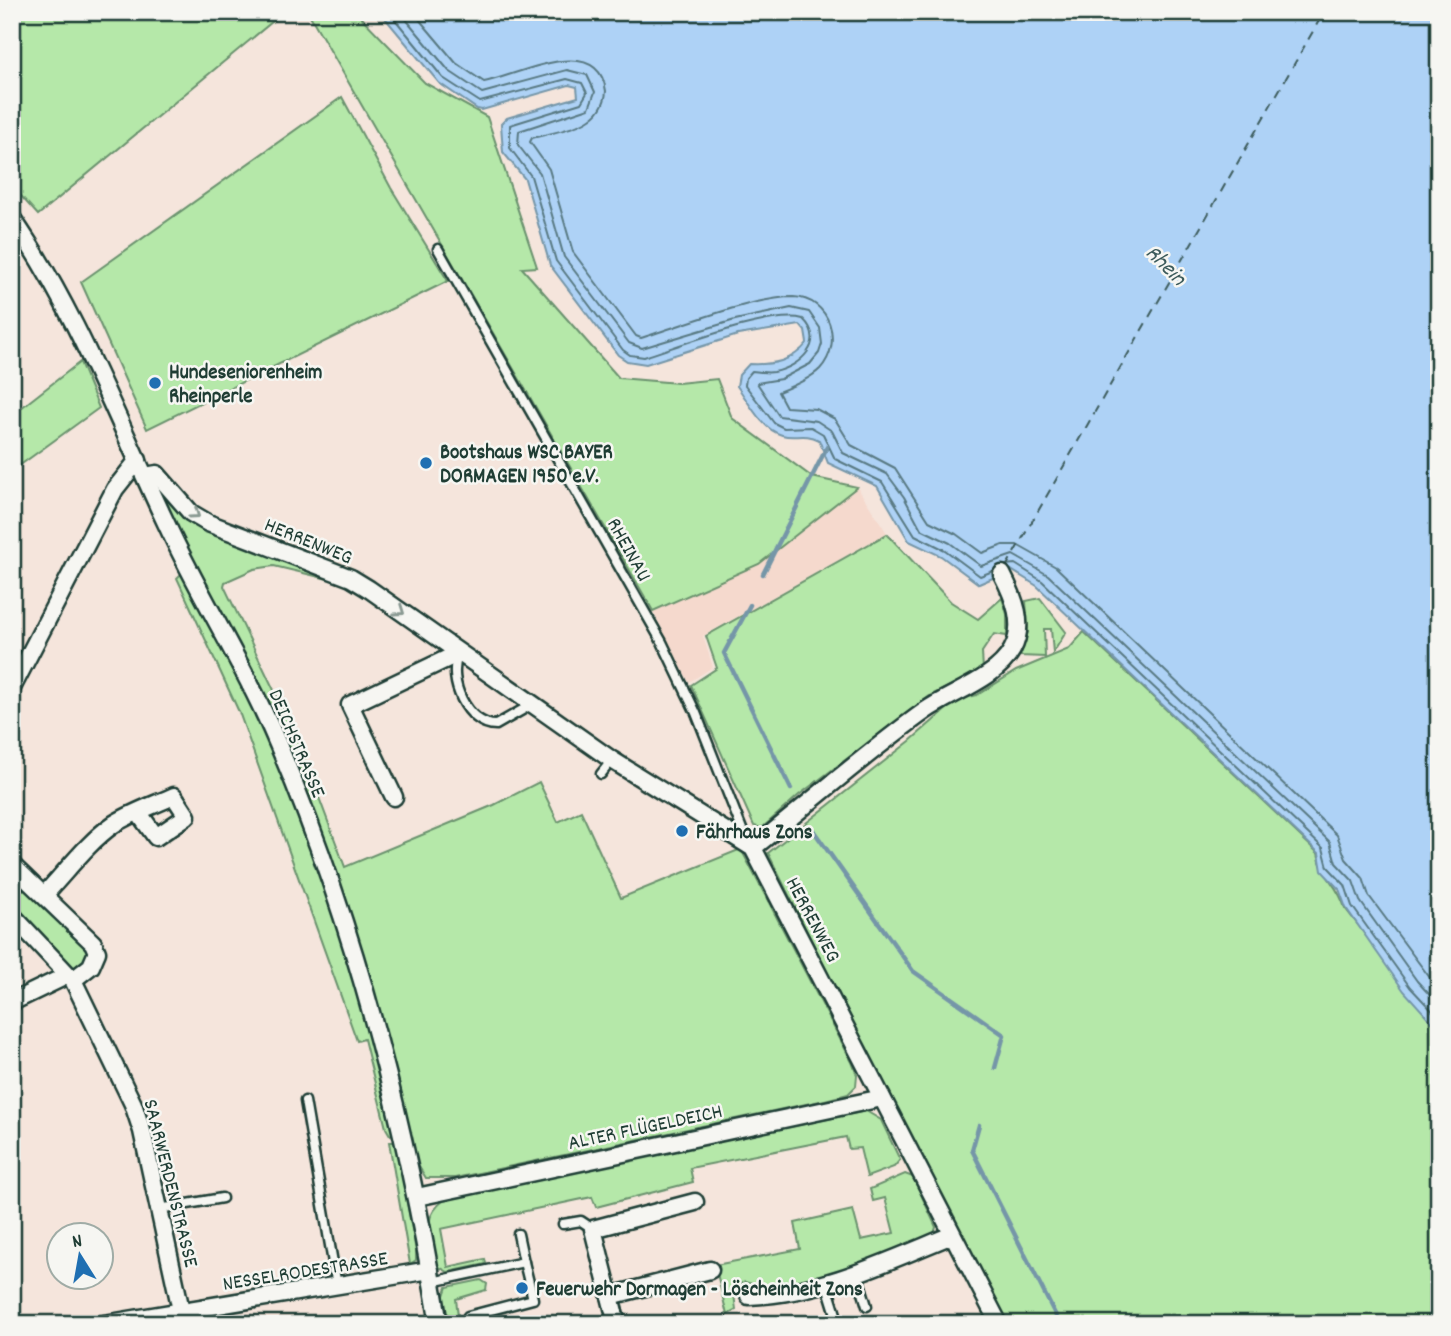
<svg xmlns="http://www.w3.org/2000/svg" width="1451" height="1336" font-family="Dekko,sans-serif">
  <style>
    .built { fill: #f5d9cd }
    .green { fill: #b5e8a9; stroke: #6a926e; stroke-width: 2 }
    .water { fill: #aed2f6; stroke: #7596a8; stroke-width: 2 }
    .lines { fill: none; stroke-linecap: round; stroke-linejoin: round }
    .shore { stroke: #587982; stroke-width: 2 }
    .stream { stroke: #7596a8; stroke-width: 4.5 }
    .ferry { stroke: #3c5b5b; stroke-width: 2; stroke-dasharray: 9 7; stroke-linecap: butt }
    .service-casing { stroke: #1f3d34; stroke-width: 13 }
    .minor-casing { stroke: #1f3d34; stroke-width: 21 }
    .service { stroke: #f6f6f2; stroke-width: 8 }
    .minor { stroke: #f6f6f2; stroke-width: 16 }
    .oneway { stroke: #8a9a93 }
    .poi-dot { fill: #1f6fb2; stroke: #f6f6f2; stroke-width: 2.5 }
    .labels { text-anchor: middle; stroke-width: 5; stroke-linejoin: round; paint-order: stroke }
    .poi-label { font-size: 21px; font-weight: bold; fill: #1f3d34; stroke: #f6f6f2; text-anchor: start }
    .street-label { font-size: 21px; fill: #1f3d34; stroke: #f6f6f2 }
    .water-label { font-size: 23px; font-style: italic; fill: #3c5b5b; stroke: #f6f6f2 }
  </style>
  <rect width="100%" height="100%" fill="#f5e5dc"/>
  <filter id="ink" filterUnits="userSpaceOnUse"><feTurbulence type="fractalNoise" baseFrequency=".0143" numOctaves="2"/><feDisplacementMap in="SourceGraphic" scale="14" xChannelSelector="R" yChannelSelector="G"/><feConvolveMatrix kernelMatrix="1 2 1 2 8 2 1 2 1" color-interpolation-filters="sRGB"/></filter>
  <g filter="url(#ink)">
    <polygon class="built" points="857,487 887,533 703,636 713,667 689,682 653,611 759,564"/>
    <g class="green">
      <polygon points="12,12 284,12 38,215 12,186"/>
      <polygon points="308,12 356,12 425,83 487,117 537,267 522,268 619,378 678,383 717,379 732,418 812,477 857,487 759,564 653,611"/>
      <polygon points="342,97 391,188 448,281 147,429 81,282"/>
      <polygon points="80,362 99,408 12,471 12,415"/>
      <polygon points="155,483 170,497 353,585 274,566 254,569 225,582 224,586 296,736 345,867 494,805 539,782 558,822 581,811 621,898 741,849 852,1062 857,1075 856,1086 848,1094 825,1100 455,1178 426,1178 414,1159 350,929 200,579"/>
      <polygon points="887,534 951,602 978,619 1002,598 1007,614 1007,636 994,634 982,652 983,670 931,695 799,795 762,828 754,826 691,685 717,668 706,636"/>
      <path d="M181 574C288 743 350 939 395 1133L390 1135 386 1128 364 1039 357 1041 239 712 177 578Z"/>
      <polygon points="1040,598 1066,632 1053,653 1051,629 1044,629 1045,657 1020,656 1028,632 1026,601"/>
      <path d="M1084 632 1318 853C1322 878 1337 882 1345 908L1439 1030V1324H1143L1138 1319 1133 1324H1009L902 1122 768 853 910 741 957 700 977 695 1016 671 1069 649Z"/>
      <polygon points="12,875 90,949 89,961 75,970 70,968 12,904"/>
      <path d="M866 1111 881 1120 900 1160 894 1167 867 1177 860 1148 849 1149 846 1137 690 1168 693 1182 596 1207 592 1197 441 1229 448 1267 485 1259 486 1264 448 1272 436 1265C430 1236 419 1220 445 1199Z"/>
      <polygon points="389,1142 396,1142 416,1251 416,1260 410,1264"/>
      <polygon points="905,1174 913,1177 936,1227 934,1234 878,1260 777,1291 745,1282 733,1286 736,1310 727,1315 715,1265 800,1249 795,1223 853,1210 861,1240 894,1233 885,1198 873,1201 870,1189"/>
      <polygon points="481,1280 487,1284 486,1290 456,1299 459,1324 446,1324 442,1301 447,1287"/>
    </g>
    <path class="water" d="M380 12H1439V1030L1404 991 1346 908 1339 889 1322 871 1319 853 1037 586 1011 570 979 584 941 556 909 541 877 486 828 463 819 440C805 432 795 439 782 435 762 430 748 401 737 386L739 375 749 364C772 365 792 362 807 343L805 331 800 325 738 335 646 364 627 361 618 355 550 265 525 179 503 152 501 124 507 118 578 97 577 87 569 85 482 110 477 109 439 83Z"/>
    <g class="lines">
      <g class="shore">
        <path d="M389 12 443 78 480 102 567 79 582 83 587 93 581 103 510 125V148L531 176 556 261 623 350 630 355 644 357C679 346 771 310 803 319 827 342 800 367 774 372 768 373 759 372 752 371L746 378 745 385 774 423 784 428 811 427 823 434 835 459 882 482 915 535 945 550 980 576 993 571"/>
        <polyline points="400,12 449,71 482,93 567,70 587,75 595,92 589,108 519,131 518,145 540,173 564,257 629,343 642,348 735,320 791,308 809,312 820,328 822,344 819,353 810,364 781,379 757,383 779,416 817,421 832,431 843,453 887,474 904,497 921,529 950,543 981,566 1013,555 1048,575 1330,842 1336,863 1353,881 1360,901 1417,981 1439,1005"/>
        <path d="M413 12 456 63 484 82C517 76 598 32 606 91 604 127 560 130 532 138L530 142 549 169 573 252 636 336 641 338C680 326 754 297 793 297 830 298 844 343 820 369 810 379 791 387 778 392L786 407 816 409 835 419 851 445 895 468 929 521 956 534 982 553 1003 545H1017L1056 567 1337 835 1346 859 1363 878 1369 896 1439 990"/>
        <polyline points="1005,565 1015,564 1042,581 1323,848 1328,867 1345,885 1352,906 1410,987 1439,1018"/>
      </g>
      <g class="stream">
        <polyline points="763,574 827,447"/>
        <polyline points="750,605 724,653 791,789"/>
        <polyline points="813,830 913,971 1004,1035 995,1068"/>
        <polyline points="979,1125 972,1150 1060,1324"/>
      </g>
      <polyline class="ferry" points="1006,567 1324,12"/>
      <g class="service-casing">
        <g id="service">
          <polyline points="438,249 662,642 696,713 747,842"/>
          <path d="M458 656C447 680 467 725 496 725L531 705"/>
          <polyline points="601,774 612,760"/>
          <polyline points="305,1101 337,1286"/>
          <polyline points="159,1209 222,1198"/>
          <polyline points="563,1224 581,1221 593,1229"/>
          <polyline points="857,1273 867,1306"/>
          <polyline points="432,1282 524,1262 518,1234"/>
          <polyline points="826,1282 839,1324"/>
          <polyline points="468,1316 533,1299 524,1262"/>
        </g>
      </g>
      <g class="minor-casing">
        <g id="minor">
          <path d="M12 218C77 312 117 420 166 523 200 597 245 666 277 742 357 928 406 1125 439 1324"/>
          <polyline points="145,476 157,474 191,513 208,523 351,578 369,589 612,760 753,848 999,1324"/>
          <polyline points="12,688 115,489 138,460"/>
          <polyline points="394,797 350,705 459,653"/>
          <path d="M753 848C810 803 866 753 925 711 952 692 996 679 1012 650 1026 625 1014 597 1002 574"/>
          <polyline points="12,865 93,943 97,952 91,966 73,980 133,1104 142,1131 184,1324"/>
          <path d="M44 895C66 872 88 842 114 824 133 812 154 805 174 796L187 816 156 837 138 812"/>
          <polyline points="12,915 73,980"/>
          <polyline points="12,1002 68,975"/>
          <polyline points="417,1197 882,1098"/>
          <polyline points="610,1296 710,1270"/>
          <path d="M749 1296C820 1294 888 1261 952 1235"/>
          <polyline points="104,1324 430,1270"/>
          <polyline points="617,1324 593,1229 695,1202"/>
        </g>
      </g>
      <use href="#service" class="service"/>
      <use href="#minor" class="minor"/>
    </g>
    <defs><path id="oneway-chevron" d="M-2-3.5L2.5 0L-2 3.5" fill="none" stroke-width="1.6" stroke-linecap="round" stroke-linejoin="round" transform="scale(1.75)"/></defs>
    <g class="oneway">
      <use href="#oneway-chevron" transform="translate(195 514) rotate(35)"/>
      <use href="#oneway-chevron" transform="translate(400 611) rotate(35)"/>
    </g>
  </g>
  <g class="poi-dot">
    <circle cx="155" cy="383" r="7"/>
    <circle cx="426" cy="463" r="7"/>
    <circle cx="682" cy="831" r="7"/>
    <circle cx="522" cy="1288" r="7"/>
  </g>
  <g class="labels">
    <g class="poi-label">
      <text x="169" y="378">Hundeseniorenheim<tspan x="169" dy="24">Rheinperle</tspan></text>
      <text x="440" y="458">Bootshaus WSC BAYER<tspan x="440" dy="24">DORMAGEN 1950 e.V.</tspan></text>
      <text x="696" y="838">Fährhaus Zons</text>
      <text x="536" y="1295">Feuerwehr Dormagen - Löscheinheit Zons</text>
    </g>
    <g class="street-label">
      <text transform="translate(309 540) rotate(22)" y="7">HERRENWEG</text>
      <text transform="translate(630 549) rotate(61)" y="7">RHEINAU</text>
      <text transform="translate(298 743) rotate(67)" y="7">DEICHSTRASSE</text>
      <text transform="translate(814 919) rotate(62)" y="7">HERRENWEG</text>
      <text transform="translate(645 1126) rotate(-12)" y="7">ALTER FLÜGELDEICH</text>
      <text transform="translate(172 1183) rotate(76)" y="7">SAARWERDENSTRASSE</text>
      <text transform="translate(305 1270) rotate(-9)" y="7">NESSELRODESTRASSE</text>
    </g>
    <g class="water-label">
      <text transform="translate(1167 264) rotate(45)" y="8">Rhein</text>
    </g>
  </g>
  <rect width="1451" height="1336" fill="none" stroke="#f6f6f2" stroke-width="42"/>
  <rect x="21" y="21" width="1409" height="1294" fill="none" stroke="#1f3d34" stroke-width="2.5" filter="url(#ink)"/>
  <g transform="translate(80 1256) rotate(349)"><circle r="33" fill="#f6f6f2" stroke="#a0aca6" stroke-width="2"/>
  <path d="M0-5L12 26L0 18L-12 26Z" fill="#1f6fb2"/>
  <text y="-10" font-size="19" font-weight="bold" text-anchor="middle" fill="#1f3d34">N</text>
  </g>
</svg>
